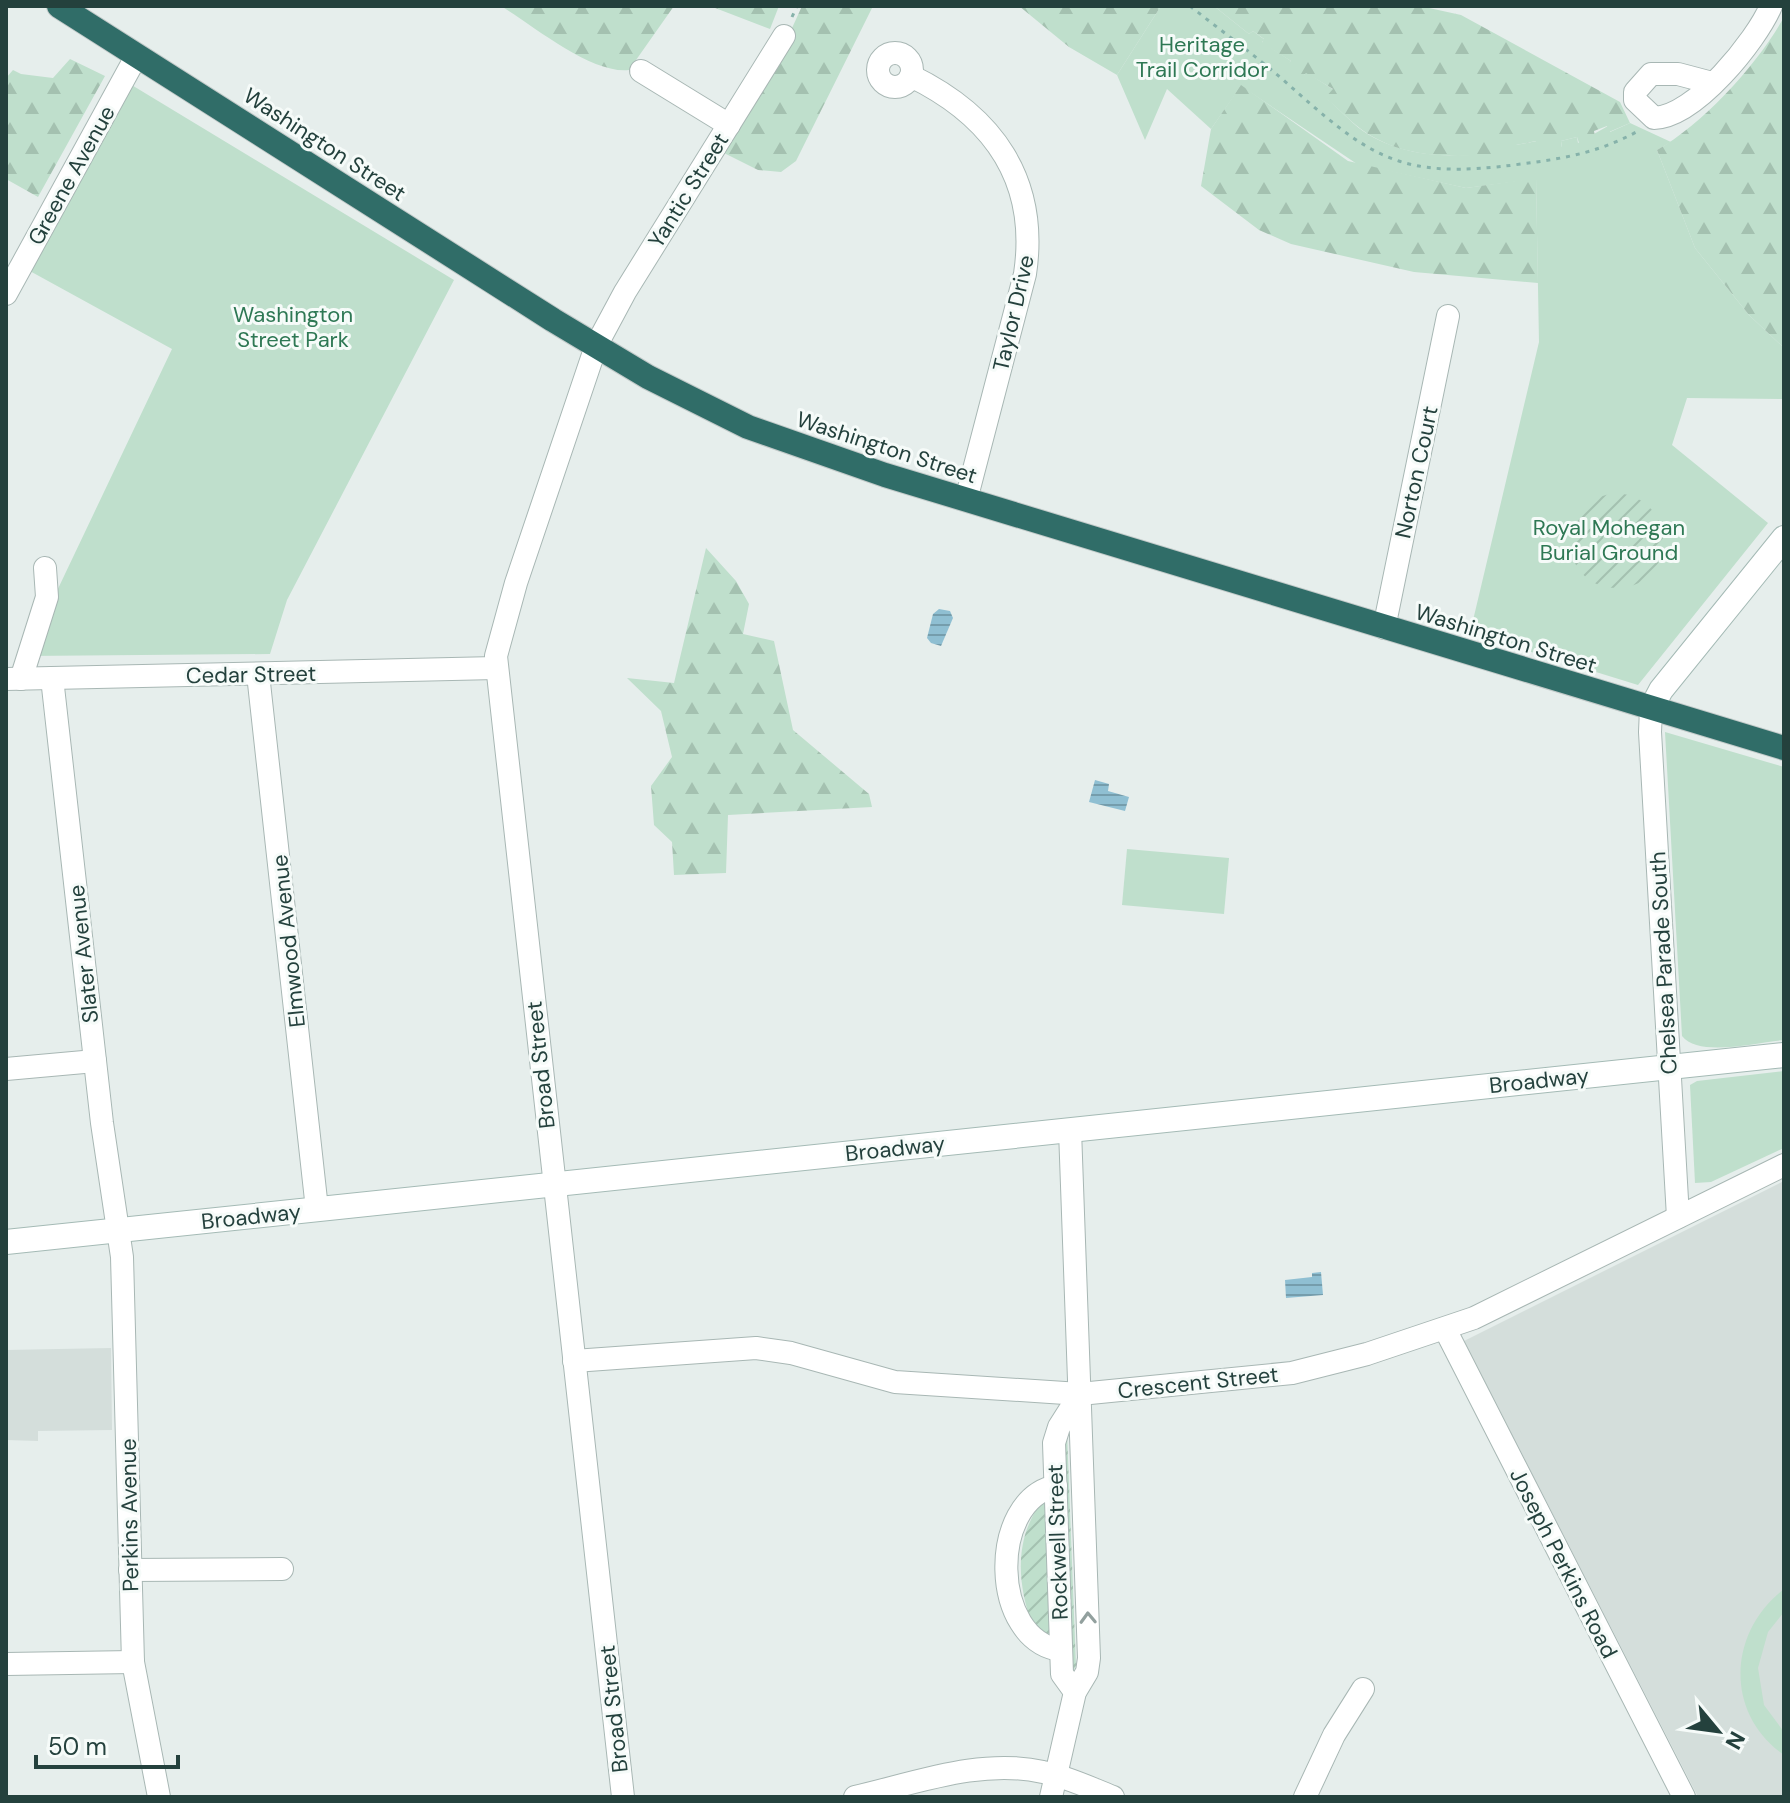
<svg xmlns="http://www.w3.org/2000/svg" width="1790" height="1803" font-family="'DM Sans',sans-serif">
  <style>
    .built { fill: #d4dedb }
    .green { fill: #bfdfcc }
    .forest { fill: url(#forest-firs) }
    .garden { fill: url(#garden-furrows); fill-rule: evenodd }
    .water { fill: url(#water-rules) }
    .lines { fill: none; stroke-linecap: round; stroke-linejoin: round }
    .street-casing { stroke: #a8b7b4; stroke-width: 24 }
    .secondary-casing { stroke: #a4bab5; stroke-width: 26 }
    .highway-casing { stroke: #c2cac9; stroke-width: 26 }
    .path { stroke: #86b2aa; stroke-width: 3; stroke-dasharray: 4 6; stroke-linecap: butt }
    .street { stroke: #fff; stroke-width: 22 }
    .secondary { stroke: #fff; stroke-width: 24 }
    .highway { stroke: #306d68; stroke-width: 24 }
    .oneway { stroke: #92a09e }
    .labels { text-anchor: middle; stroke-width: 6; stroke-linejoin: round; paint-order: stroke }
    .park-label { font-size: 22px; fill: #2e7854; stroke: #f6fbf9 }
    .street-label { font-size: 22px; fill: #24413d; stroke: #f6fbf9 }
  </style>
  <defs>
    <pattern id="forest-firs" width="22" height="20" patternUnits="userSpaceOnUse" patternTransform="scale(2)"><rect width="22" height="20" fill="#bfdfcc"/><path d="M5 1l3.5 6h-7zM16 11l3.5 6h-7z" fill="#a4c1b0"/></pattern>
    <pattern id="garden-furrows" width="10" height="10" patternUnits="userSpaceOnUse" patternTransform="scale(2)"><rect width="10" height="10" fill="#bfdfcc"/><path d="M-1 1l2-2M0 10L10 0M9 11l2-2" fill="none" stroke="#a4c1b0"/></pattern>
    <pattern id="water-rules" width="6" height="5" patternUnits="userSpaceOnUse" patternTransform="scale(2)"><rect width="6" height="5" fill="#8fbfd2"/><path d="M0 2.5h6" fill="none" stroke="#759dac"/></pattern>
  </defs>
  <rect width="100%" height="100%" fill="#e6eeec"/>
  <g class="built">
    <polygon points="1784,1181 1784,1797 1698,1797 1464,1341"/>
    <polygon points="111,1348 112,1430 38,1431 38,1441 6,1440 6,1350"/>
  </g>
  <g class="green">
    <path d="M1161 6H1214L1249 34 1253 31 1265 40 1262 42 1291 61 1289 64 1304 75 1306 72 1334 90 1326 98C1340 109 1349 121 1363 131 1409 162 1465 157 1516 151V145L1537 141 1562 147 1561 141 1577 137 1578 143 1608 126 1610 132 1630 123 1671 142 1657 150 1695 248 1749 315 1784 348V399L1687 398 1672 445 1768 523 1638 685 1470 633 1539 342 1536 179 1466 188 1357 164 1241 86 1211 129 1167 89 1145 140 1117 75Z"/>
    <polygon points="130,84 454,280 287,600 270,654 26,656 172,349 28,270"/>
    <path d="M1665 732 1784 767V1040C1758 1042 1699 1058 1682 1036Z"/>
    <polygon points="1127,849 1229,858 1224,914 1122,905"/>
    <polygon points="1784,1071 1784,1148 1711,1182 1695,1183 1690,1085 1697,1081"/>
    <path d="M1784 1589V1612L1768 1632 1758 1668 1764 1705 1784 1732V1755C1724 1713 1728 1632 1784 1589Z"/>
  </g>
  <g class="forest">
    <path d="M501 6H674L629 70C591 74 534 26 501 6Z"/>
    <polygon points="710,6 779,6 770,29"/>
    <polygon points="802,6 873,6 796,161 781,172 758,170 722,152 788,37"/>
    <polygon points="1019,6 1161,6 1117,75 1069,47"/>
    <path d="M1214 6H1420L1461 15 1620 102 1630 123 1609 132 1607 126 1594 131 1595 137 1579 143 1577 137 1561 141 1562 148 1537 150 1536 141 1516 145 1517 152C1467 157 1413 162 1368 134 1352 124 1341 110 1325 98L1333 89 1306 73 1303 76 1288 64 1291 61 1262 43 1264 39 1253 31 1249 34Z"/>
    <path d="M1784 17V348L1749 315 1695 248 1657 150C1704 123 1758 64 1784 17Z"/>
    <polygon points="70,59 105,76 38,197 6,179 6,78 13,70 21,74 53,78"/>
    <polygon points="1241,85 1348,161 1466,188 1536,178 1538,283 1414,272 1291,244 1259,230 1201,186 1211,129"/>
    <polygon points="706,548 736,581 749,604 743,634 774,641 793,730 869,794 872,807 728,815 726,873 674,875 672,842 654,825 651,786 672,757 661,711 627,678 674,683"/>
  </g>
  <g class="garden">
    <path d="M1616 493C1679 497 1678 586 1618 588 1557 589 1552 500 1616 493ZM1608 523 1636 532 1627 559 1599 551Z"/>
    <polygon points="1067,1432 1076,1666 1073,1671 1063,1434"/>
    <path d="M1042 1501 1047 1503 1051 1636 1032 1625C1017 1582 1014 1539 1042 1501Z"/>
  </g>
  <g class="water">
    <polygon points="939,609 950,611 953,618 941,646 931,643 927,638 933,614"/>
    <polygon points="1095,780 1109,784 1108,791 1129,797 1125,811 1089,802"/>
    <polygon points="1321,1272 1323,1295 1286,1298 1285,1280 1312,1277 1312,1273"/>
  </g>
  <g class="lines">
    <g class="street-casing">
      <g id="street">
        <circle cx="895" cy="70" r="17"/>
        <polyline points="641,71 729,125"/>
        <path d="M911 76C993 116 1039 180 1025 274L966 500"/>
        <path d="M1712 83 1678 74H1651L1635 92V100L1654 118C1695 117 1756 41 1771 6"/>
        <polyline points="6,294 137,55"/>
        <polyline points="1384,628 1448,316"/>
        <polyline points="258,674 317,1209"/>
        <polyline points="52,678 102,1123 122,1257 133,1662 159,1797"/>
        <polyline points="6,679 496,668"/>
        <polyline points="21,679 47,597 45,568"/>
        <polyline points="1651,709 1650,732 1678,1217"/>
        <polyline points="6,1069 95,1061"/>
        <polyline points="1445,1329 1684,1797"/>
        <polyline points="574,1361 756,1348 791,1353 895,1382 1080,1394 1292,1373 1367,1354 1474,1318 1784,1165"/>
        <path d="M1056 1486C988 1500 990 1641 1061 1650"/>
        <polyline points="130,1570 282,1569"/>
        <polyline points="6,1664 133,1662"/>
        <polyline points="1075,1692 1062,1674 1054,1443 1059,1427 1080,1394"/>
        <polyline points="623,1797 496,656 516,583 596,346 625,292 784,36"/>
        <path d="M855 1797C916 1783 981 1758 1043 1772 1068 1777 1090 1788 1113 1797"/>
        <polyline points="1051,1797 1075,1692 1087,1672 1089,1658 1070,1130"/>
        <polyline points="1305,1797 1334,1735 1363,1689"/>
      </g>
    </g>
    <g class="secondary-casing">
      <g id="secondary">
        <polyline points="1651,709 1661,690 1784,538"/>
        <polyline points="6,1242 1784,1055"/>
      </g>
    </g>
    <g class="highway-casing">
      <polyline id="highway" points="59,6 553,320 648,377 748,427 885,475 1784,748"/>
    </g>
    <g class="path">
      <path d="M1190 6C1220 30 1252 53 1281 78 1370 157 1397 181 1521 164 1562 159 1601 152 1638 131"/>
      <polyline points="792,17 797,6"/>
    </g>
    <use href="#street" class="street"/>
    <use href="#secondary" class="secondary"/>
    <use href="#highway" class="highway"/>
  </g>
  <defs><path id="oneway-chevron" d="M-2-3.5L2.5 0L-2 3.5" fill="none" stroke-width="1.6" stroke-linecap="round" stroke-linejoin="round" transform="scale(2)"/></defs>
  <use class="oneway" href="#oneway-chevron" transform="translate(1088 1618) rotate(-92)"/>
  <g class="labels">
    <g class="park-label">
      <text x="1202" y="52">Heritage<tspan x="1202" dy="25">Trail Corridor</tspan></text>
      <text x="293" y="322">Washington<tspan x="293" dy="25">Street Park</tspan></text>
      <text x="1609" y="535">Royal Mohegan<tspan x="1609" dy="25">Burial Ground</tspan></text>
    </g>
    <g class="street-label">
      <text transform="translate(325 144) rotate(33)" y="8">Washington Street</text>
      <text transform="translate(71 175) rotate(-61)" y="8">Greene Avenue</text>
      <text transform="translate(688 190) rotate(-58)" y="8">Yantic Street</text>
      <text transform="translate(1013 313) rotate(-77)" y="8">Taylor Drive</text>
      <text transform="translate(887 447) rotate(18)" y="8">Washington Street</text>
      <text transform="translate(1416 472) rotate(-78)" y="8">Norton Court</text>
      <text transform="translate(1506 638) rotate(17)" y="8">Washington Street</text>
      <text transform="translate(251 674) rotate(-1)" y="8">Cedar Street</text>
      <text transform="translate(288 941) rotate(-96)" y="8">Elmwood Avenue</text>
      <text transform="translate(83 954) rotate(-96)" y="8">Slater Avenue</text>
      <text transform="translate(1663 963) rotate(-93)" y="8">Chelsea Parade South</text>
      <text transform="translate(540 1065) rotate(-96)" y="8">Broad Street</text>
      <text transform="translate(1539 1080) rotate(-6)" y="8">Broadway</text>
      <text transform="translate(895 1148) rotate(-6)" y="8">Broadway</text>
      <text transform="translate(251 1216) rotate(-6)" y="8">Broadway</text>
      <text transform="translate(1198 1382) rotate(-6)" y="8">Crescent Street</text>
      <text transform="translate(129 1515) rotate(-91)" y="8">Perkins Avenue</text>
      <text transform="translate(1057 1542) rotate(-92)" y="8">Rockwell Street</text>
      <text transform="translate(1564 1563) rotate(63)" y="8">Joseph Perkins Road</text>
      <text transform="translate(613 1709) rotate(-96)" y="8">Broad Street</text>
    </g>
  </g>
  <rect width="1790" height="1803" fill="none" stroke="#24413d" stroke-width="16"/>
  <g transform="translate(1718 1731) rotate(119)" stroke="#f6fbf9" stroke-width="6" paint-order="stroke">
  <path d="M0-6L14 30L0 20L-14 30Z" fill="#24413d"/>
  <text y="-12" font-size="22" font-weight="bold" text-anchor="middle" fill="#24413d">N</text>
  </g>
  <path d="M36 1755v12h142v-12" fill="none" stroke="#24413d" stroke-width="4"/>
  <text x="48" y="1755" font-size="24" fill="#24413d" stroke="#f6fbf9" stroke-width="6" paint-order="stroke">50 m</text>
</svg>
